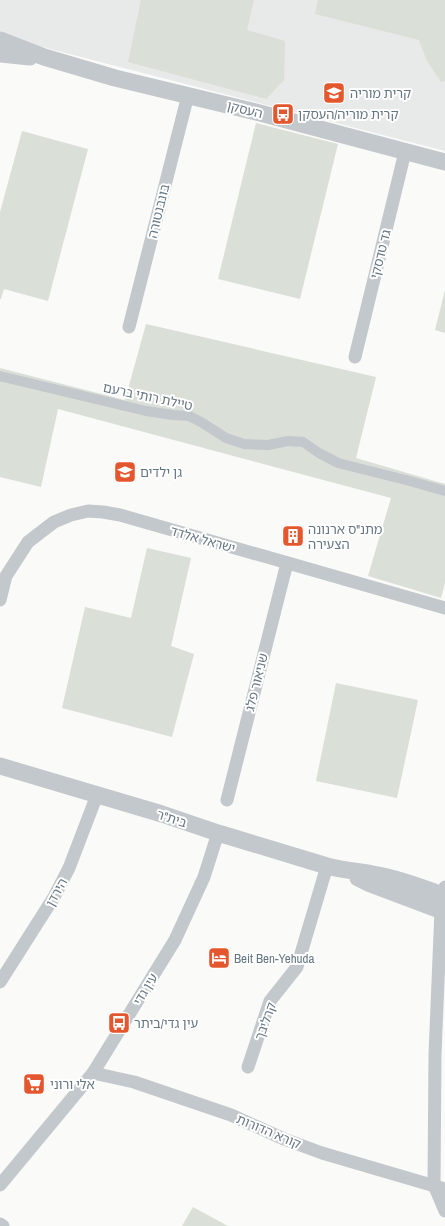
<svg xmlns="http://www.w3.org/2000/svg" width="445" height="1226" font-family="'Archivo Narrow','Noto Sans Hebrew',sans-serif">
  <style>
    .built { fill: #e8e9e9 }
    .green { fill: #dadfd7 }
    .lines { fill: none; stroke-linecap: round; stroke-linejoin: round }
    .pedestrian { stroke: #c3c8cc; stroke-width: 10 }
    .minor { stroke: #c3c8cc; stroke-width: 13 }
    .tertiary { stroke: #c3c8cc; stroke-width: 17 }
    .labels { text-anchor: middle; stroke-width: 4; stroke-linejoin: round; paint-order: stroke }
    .poi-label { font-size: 13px; fill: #657683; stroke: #fff; text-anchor: start }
    .street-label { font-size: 13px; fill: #657683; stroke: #fff }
  </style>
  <rect width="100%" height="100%" fill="#fafaf8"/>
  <polygon class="built" points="0,0 445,0 445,151 0,36"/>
  <g class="green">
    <polygon points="141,0 254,0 247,30 285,41 284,80 266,99 128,62"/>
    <polygon points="318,0 445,0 445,81 441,82 427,61 419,40 315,14"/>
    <polygon points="256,123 338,144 300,299 218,279"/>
    <polygon points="22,131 88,149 48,301 4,289 1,299 0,299 0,212"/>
    <polygon points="445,290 445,333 435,330"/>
    <polygon points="146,324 376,377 356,458 445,484 445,583 441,598 368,576 391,498 58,409 41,487 0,477 0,368 125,400"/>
    <polygon points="147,548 191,558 171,646 194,654 172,737 62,708 85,607 131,618"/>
    <polygon points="336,683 418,700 397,798 316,781"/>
    <polygon points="193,1207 228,1226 182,1226"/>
  </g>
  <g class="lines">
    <polyline class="pedestrian" points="0,376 146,411 173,415 189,416 201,422 226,438 244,444 268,445 288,441 303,442 319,453 338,463 406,480 445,491"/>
    <g class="minor">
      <polyline points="129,327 188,95"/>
      <polyline points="355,357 405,152"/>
      <polyline points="0,600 6,576 28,542 54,522 71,515 88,511 103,512 120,515 445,608"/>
      <polyline points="227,800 287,563"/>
      <polyline points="445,887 441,910 435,1054 434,1185 445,1211"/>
      <polyline points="0,982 54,897 69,868 97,795"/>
      <polyline points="248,1067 270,1001 297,967 327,866"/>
      <polyline points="93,1073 134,1082 231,1115 284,1139 322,1153 445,1189"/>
      <polyline points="0,1185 93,1073 175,940 204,877 218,833"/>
      <polyline points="0,1224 3,1226"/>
    </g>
    <g class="tertiary">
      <polyline points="0,40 44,57 115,78 260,113 445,162"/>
      <polyline points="0,54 30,57"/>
      <path d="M0 766 162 814 218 833 327 866C342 870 357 871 373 874 397 878 422 887 445 896"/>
      <polyline points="358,878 368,883 445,912"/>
    </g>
  </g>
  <defs>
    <g id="school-square" transform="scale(1.15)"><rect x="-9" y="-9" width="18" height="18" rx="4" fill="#e4572e" stroke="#fff"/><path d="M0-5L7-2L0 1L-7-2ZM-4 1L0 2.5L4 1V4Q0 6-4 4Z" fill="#fff"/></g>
    <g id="bus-square" transform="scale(1.15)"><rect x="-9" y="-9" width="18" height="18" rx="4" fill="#e4572e" stroke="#fff"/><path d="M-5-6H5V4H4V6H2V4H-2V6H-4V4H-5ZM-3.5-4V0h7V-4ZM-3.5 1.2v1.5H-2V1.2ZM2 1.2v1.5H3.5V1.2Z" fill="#fff"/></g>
    <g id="building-square" transform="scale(1.15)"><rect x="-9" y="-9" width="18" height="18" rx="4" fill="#e4572e" stroke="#fff"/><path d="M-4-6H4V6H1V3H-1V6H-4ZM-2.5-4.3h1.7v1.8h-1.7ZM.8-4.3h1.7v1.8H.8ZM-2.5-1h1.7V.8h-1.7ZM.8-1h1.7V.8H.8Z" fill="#fff"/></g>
    <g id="hotel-square" transform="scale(1.15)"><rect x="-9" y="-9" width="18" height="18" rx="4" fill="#e4572e" stroke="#fff"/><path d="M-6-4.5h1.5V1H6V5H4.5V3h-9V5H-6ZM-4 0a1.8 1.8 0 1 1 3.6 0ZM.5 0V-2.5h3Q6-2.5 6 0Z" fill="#fff"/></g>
    <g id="supermarket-square" transform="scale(1.15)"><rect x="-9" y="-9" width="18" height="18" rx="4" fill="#e4572e" stroke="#fff"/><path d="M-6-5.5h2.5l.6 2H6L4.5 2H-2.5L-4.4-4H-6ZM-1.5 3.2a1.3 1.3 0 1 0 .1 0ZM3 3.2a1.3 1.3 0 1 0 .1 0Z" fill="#fff"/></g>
  </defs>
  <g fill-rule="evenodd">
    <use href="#school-square" x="334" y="93"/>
    <use href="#bus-square" x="283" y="114"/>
    <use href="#school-square" x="125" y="472"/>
    <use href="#building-square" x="293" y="536"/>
    <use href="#hotel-square" x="219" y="958"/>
    <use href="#bus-square" x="119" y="1023"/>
    <use href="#supermarket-square" x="34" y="1084"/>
  </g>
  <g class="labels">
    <g class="poi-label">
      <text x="350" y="98">קרית מוריה</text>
      <text x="298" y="119">קרית מוריה/העסקן</text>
      <text x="140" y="477">גן ילדים</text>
      <text x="308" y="534">מתנ"ס ארנונה<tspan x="308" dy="15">הצעירה</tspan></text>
      <text x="234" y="963">Beit Ben-Yehuda</text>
      <text x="134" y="1028">עין גדי/ביתר</text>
      <text x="50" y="1089">אלי ורוני</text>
    </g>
    <g class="street-label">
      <text transform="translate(245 109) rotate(14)" y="5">העסקן</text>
      <text transform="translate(158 211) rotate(-76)" y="5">בונבנטורה</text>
      <text transform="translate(380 254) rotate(-76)" y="5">גד טדסקי</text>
      <text transform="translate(148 396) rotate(12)" y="5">טיילת רותי ברעם</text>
      <text transform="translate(203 539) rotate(16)" y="5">ישראל אלדד</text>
      <text transform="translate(256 682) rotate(-76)" y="5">שניאור פלג</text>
      <text transform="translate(172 818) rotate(18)" y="5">בית"ר</text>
      <text transform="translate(56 892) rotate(-61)" y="5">הירדן</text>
      <text transform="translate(145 989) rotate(-59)" y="5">עין גדי</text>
      <text transform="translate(265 1021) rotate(-70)" y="5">קרליבך</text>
      <text transform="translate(269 1131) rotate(23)" y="5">קורא הדורות</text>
    </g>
  </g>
</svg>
